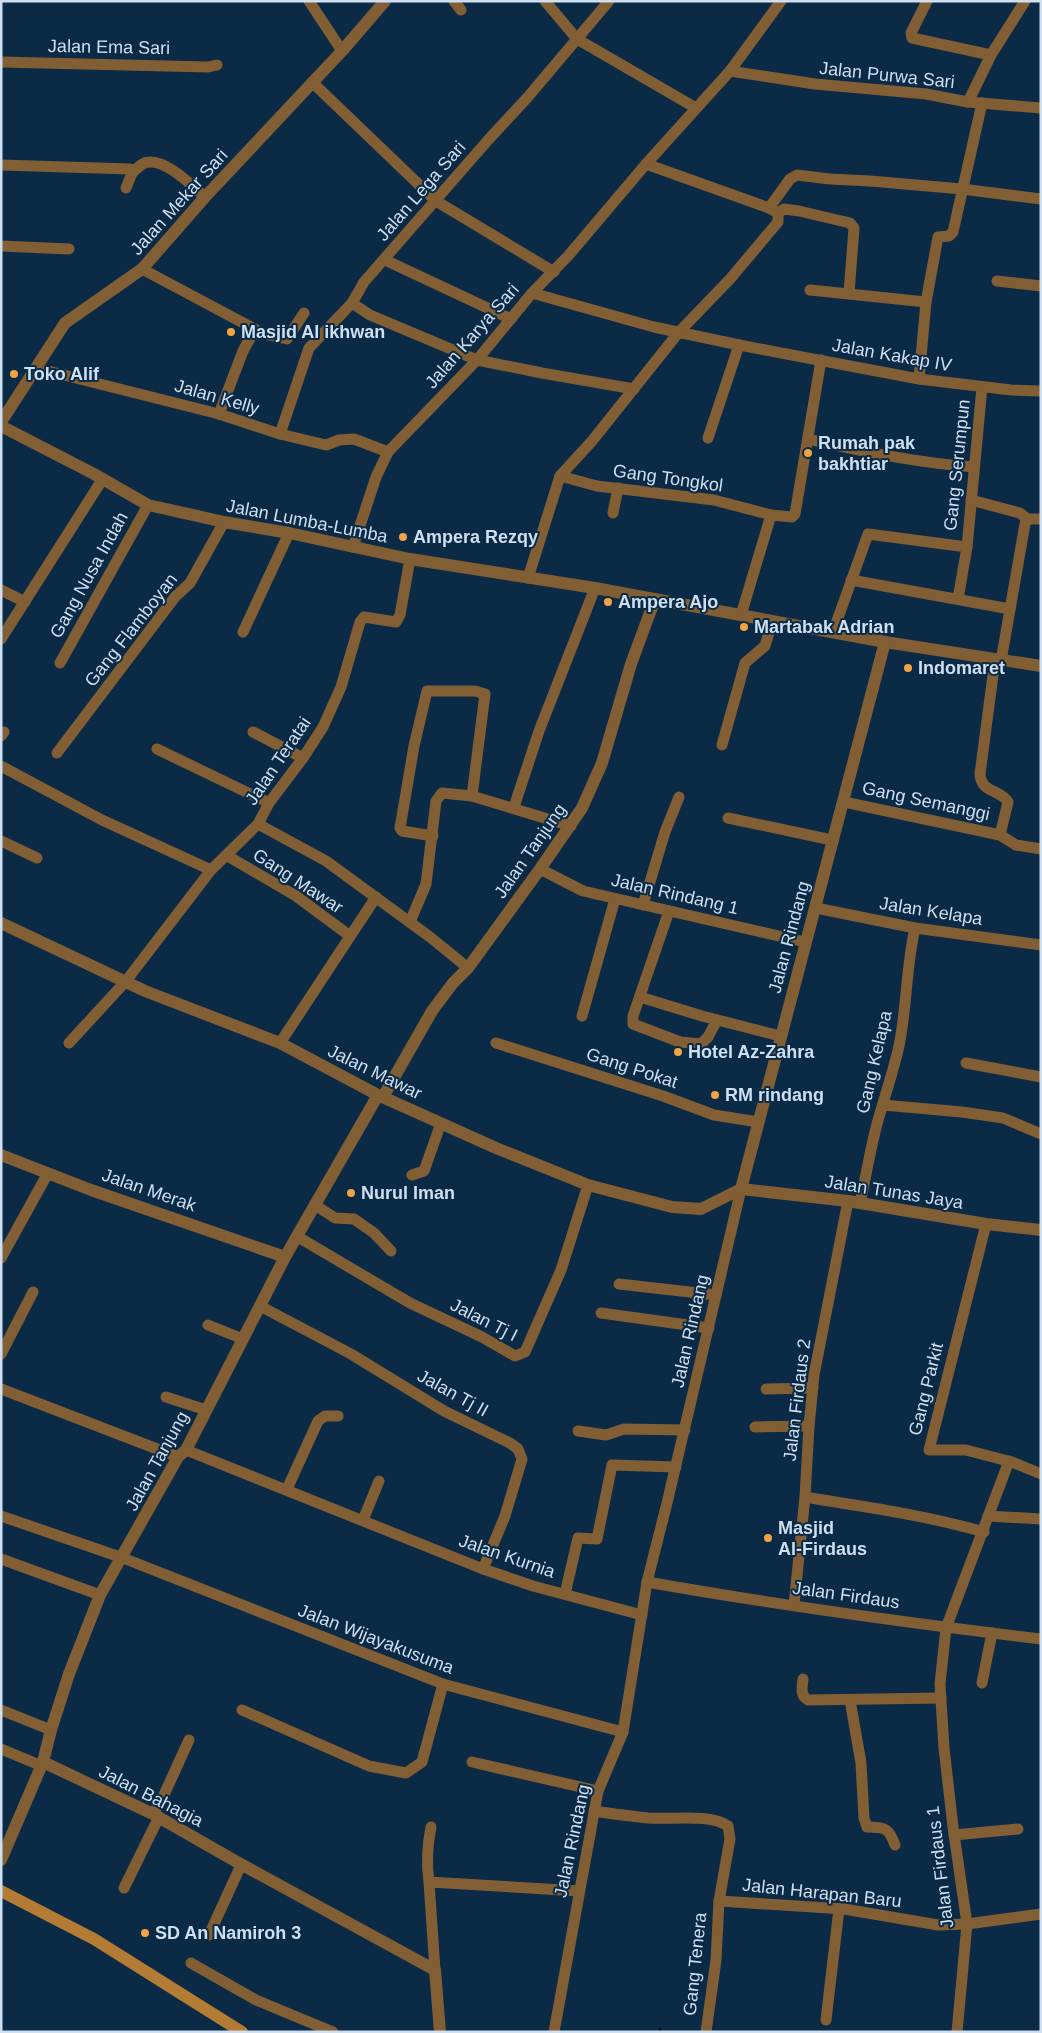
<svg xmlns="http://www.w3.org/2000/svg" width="1042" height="2033" font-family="Arial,sans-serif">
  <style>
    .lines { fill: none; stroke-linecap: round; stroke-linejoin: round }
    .stream { stroke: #041211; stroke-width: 3 }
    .minor { stroke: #825e34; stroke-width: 11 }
    .tertiary { stroke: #825e34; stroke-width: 12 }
    .secondary { stroke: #b47b34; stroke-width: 12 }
    .poi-dot { fill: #f3a442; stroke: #0b2a45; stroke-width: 2 }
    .labels { text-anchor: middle; stroke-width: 4; stroke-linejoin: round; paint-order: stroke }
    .street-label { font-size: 18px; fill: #cedff1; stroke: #0b2a45 }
    .poi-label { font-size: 18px; font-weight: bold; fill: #cedff1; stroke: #0b2a45; text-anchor: start }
  </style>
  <rect width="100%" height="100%" fill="#0b2a45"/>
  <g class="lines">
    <polyline class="stream" points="660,2032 660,2029"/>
    <g class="minor">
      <polyline points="309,1 342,51"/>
      <polyline points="454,1 461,10"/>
      <polyline points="545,1 577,39 696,108"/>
      <polyline points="609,1 527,98 489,139 364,282 352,303 370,315 477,360 542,373 634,389"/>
      <polyline points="927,1 911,33 912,38 991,55"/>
      <polyline points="1,62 208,67 217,65"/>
      <polyline points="730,71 815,84 926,94 968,102 1041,108"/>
      <polyline points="312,82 436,201 554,272"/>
      <polyline points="968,102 991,55 1025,1"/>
      <polyline points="1,165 130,169 132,173 126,188"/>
      <path d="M132 173C137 169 142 162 149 162 167 160 192 186 205 197"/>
      <polyline points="769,208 790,179 797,175 830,179 870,181 962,189 1041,199"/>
      <polyline points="778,213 784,209 799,211 850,223 854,228 849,293"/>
      <polyline points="1,246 69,249"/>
      <polyline points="385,260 511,319"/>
      <polyline points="142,269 264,334 287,339 304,313"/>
      <polyline points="997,281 1041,286"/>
      <polyline points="810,290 926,302"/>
      <polyline points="532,293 654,327 739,345 919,379 1011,390 1041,391"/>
      <polyline points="36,368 219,414 280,434 326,445 339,440 354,439 388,452"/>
      <polyline points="919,379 926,302 938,237 949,236 953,232 982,103"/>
      <polyline points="219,414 243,351 255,329"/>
      <polyline points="280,434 309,348 352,303"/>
      <polyline points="708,438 739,345"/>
      <path d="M808 439C863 452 918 463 974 467"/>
      <polyline points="560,476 597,486 714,500 771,515 741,615"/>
      <polyline points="971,500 1020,513 1027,519"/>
      <polyline points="613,513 618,488"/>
      <polyline points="771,515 792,517 795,514 821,360"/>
      <polyline points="353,547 376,477 388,452 477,360 532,293 568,256 646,164 730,71 781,1"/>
      <polyline points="967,547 982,387"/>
      <polyline points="528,578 560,476 592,441 679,332 730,279 778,222 778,213 769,208 646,164"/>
      <polyline points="851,580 1010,609"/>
      <polyline points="1,590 25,602"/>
      <polyline points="243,632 289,533"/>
      <polyline points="833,632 868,534 967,547 958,599"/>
      <polyline points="1,639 102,480"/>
      <path d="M995 660 980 774C981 793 1000 789 1008 802L1000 835"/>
      <polyline points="1001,661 1025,524 1027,519 1041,519"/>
      <polyline points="60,663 148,505"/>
      <polyline points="253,732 303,758"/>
      <polyline points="1,736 4,732"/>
      <polyline points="722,745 745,663 765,646 772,622"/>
      <polyline points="157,749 269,803"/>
      <polyline points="57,753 175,597 190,583 224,522"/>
      <polyline points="1,766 102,820 211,870"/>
      <polyline points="844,802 1000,835 1016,845 1041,849"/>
      <polyline points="514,807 539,731 595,588"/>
      <polyline points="728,818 832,840"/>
      <polyline points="258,824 326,861 430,937 468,968"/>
      <polyline points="433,836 402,831 400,828 414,746 427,691 475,691 485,694 472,796"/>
      <polyline points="1,841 37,858"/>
      <polyline points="226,855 296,896 350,936"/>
      <polyline points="540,869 583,891 805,942"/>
      <polyline points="643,905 665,832 679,797"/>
      <polyline points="816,908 915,928 1041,945"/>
      <polyline points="669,911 633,1016 633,1024 680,1042 701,1044 708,1037 717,1020"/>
      <polyline points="410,922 426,884 436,801 442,793 472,796 571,826"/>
      <polyline points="640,997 702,1016 780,1036"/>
      <polyline points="582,1016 615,899"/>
      <polyline points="69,1043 126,981 211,870 258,824 269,803 303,758 323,727 341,687 360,622 364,617 396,622 400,615 410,559"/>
      <polyline points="280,1043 376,897"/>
      <polyline points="496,1043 663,1096 714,1115 758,1122"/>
      <polyline points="966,1063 1041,1077"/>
      <polyline points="883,1105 962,1112 1003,1118 1041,1134"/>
      <polyline points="412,1175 424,1171 441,1123"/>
      <path d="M860 1203C866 1177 870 1150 877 1124 884 1098 893 1073 899 1046 907 1007 906 967 915 928"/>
      <polyline points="315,1205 335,1218 354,1219 374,1233 391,1251"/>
      <polyline points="986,1224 929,1450 966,1450 1012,1462 1041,1474"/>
      <polyline points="298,1237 410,1303 482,1337 515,1356 525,1352 561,1270 588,1185"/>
      <polyline points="1,1258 48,1173"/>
      <polyline points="619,1284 716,1295"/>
      <polyline points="260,1306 351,1354 444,1411 510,1443 518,1449 522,1459 505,1516 483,1569"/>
      <polyline points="601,1313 709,1328"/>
      <polyline points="208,1325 243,1339"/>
      <polyline points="1,1354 33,1292"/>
      <polyline points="1,1389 178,1457"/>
      <polyline points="766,1389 813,1388"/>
      <polyline points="166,1397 206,1410"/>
      <polyline points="755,1427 809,1426"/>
      <polyline points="578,1431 606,1435 624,1429 685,1430"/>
      <polyline points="186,1450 483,1569 533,1586 642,1615"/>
      <polyline points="287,1489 318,1421 325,1416 338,1416"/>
      <path d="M805 1497C865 1507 925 1515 984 1532"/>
      <polyline points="1,1516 123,1558 443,1684 623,1732"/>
      <polyline points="988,1516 1041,1519"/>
      <polyline points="363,1520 379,1481"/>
      <polyline points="1,1559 100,1595"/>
      <path d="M647 1582C777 1605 909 1623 1041 1639"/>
      <polyline points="565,1594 578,1538 597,1539 612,1465 676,1467"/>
      <polyline points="794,1605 805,1497 809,1426 814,1375 848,1201"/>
      <path d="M803 1679C802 1688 800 1695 808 1700L941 1698"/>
      <polyline points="982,1683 992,1633"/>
      <path d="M850 1700 861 1763 864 1818 867 1827C885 1827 889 1828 895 1845"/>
      <polyline points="1,1710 51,1730"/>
      <polyline points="242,1710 369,1766 406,1773 422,1762 443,1684"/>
      <polyline points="1,1749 42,1766"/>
      <polyline points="472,1762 598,1791"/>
      <path d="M594 1811C612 1814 630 1816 648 1818 671 1820 710 1813 728 1826L730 1839 719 1901 716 1960 706 2032"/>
      <polyline points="153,1814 163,1797 189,1740"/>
      <polyline points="954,1835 1018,1829"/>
      <path d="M429 1882C426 1862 427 1847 431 1827"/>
      <polyline points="124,1888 159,1817"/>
      <polyline points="719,1901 844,1909 938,1925 967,1924 1041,1914"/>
      <polyline points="209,1935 241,1865"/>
      <polyline points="191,1963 256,2000 333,2032"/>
      <polyline points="435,1970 429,1882 579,1891"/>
      <polyline points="826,2020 839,1909"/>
      <polyline points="554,2032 598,1791 623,1732 647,1582 667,1503 741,1189"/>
      <polyline points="957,2032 967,1924 953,1827 944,1748 940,1684 946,1628 1009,1461"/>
    </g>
    <g class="tertiary">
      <polyline points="1,422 65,323 142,269 205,197 342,51 385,1"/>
      <polyline points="1,426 94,474 148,505 224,522 289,533 410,559 595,588 885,642 1041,666"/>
      <polyline points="1,923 145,991 280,1043 378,1095 496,1148 588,1185 672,1207 701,1209 741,1189"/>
      <polyline points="383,1097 432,1011 453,983 468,968 540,869 582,808 602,763 631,664 655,599"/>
      <polyline points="1,1155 91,1190 285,1257"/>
      <polyline points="741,1189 885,642"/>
      <polyline points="741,1189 848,1201 986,1224 1041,1230"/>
      <polyline points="43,1762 153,1814 237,1862 435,1970 440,2032"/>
      <polyline points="1,1860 43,1762 51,1730 69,1674 100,1595 178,1457 186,1450 285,1257 378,1095"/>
    </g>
    <polyline class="secondary" points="1,1891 94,1939 242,2032"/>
  </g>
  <g class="poi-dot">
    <circle cx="231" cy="332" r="5"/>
    <circle cx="14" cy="374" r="5"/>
    <circle cx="808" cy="453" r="5"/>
    <circle cx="403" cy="537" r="5"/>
    <circle cx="608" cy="602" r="5"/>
    <circle cx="744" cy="627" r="5"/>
    <circle cx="908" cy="668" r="5"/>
    <circle cx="678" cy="1052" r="5"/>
    <circle cx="715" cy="1095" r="5"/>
    <circle cx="351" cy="1193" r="5"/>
    <circle cx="768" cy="1538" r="5"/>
    <circle cx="145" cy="1933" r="5"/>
  </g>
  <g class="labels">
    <g class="street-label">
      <text transform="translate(109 47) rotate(1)" y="6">Jalan Ema Sari</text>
      <text transform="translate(887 75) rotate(6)" y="6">Jalan Purwa Sari</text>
      <text transform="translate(421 191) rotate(-49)" y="6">Jalan Lega Sari</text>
      <text transform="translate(179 202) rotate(-48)" y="6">Jalan Mekar Sari</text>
      <text transform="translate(472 336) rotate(-49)" y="6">Jalan Karya Sari</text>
      <text transform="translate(892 355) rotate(10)" y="6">Jalan Kakap IV</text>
      <text transform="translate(217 397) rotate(16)" y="6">Jalan Kelly</text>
      <text transform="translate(957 465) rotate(-84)" y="6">Gang Serumpun</text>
      <text transform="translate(668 478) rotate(8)" y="6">Gang Tongkol</text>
      <text transform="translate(307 521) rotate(11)" y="6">Jalan Lumba-Lumba</text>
      <text transform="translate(89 575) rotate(-61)" y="6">Gang Nusa Indah</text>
      <text transform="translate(131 630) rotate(-52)" y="6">Gang Flamboyan</text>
      <text transform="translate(278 761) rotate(-56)" y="6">Jalan Teratai</text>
      <text transform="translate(926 801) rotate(12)" y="6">Gang Semanggi</text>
      <text transform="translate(530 851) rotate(-55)" y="6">Jalan Tanjung</text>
      <text transform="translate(298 881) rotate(33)" y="6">Gang Mawar</text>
      <text transform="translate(675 894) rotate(13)" y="6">Jalan Rindang 1</text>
      <text transform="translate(931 911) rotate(9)" y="6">Jalan Kelapa</text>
      <text transform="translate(789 937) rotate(-75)" y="6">Jalan Rindang</text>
      <text transform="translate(874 1062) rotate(-77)" y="6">Gang Kelapa</text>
      <text transform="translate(632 1068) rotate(18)" y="6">Gang Pokat</text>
      <text transform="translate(375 1072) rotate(26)" y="6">Jalan Mawar</text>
      <text transform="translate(149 1190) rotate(19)" y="6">Jalan Merak</text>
      <text transform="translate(894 1192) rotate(9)" y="6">Jalan Tunas Jaya</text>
      <text transform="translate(484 1320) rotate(27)" y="6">Jalan Tj I</text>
      <text transform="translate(690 1331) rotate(-77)" y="6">Jalan Rindang</text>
      <text transform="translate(926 1389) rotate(-76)" y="6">Gang Parkit</text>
      <text transform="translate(453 1393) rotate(29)" y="6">Jalan Tj II</text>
      <text transform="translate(797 1400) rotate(-83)" y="6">Jalan Firdaus 2</text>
      <text transform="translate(157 1461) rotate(-61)" y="6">Jalan Tanjung</text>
      <text transform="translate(507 1556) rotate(19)" y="6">Jalan Kurnia</text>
      <text transform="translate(846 1595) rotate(8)" y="6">Jalan Firdaus</text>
      <text transform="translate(376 1639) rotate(21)" y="6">Jalan Wijayakusuma</text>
      <text transform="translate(151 1796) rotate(27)" y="6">Jalan Bahagia</text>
      <text transform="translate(572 1841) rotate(-78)" y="6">Jalan Rindang</text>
      <text transform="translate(940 1867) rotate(-97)" y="6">Jalan Firdaus 1</text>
      <text transform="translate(822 1893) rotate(6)" y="6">Jalan Harapan Baru</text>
      <text transform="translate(695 1964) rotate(-84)" y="6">Gang Tenera</text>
    </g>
    <g class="poi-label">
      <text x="241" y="338">Masjid Al ikhwan</text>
      <text x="24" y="380">Toko Alif</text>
      <text x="818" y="449">Rumah pak<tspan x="818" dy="21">bakhtiar</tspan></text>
      <text x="413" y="543">Ampera Rezqy</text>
      <text x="618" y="608">Ampera Ajo</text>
      <text x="754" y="633">Martabak Adrian</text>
      <text x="918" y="674">Indomaret</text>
      <text x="688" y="1058">Hotel Az-Zahra</text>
      <text x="725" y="1101">RM rindang</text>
      <text x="361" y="1199">Nurul Iman</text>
      <text x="778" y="1534">Masjid<tspan x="778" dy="21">Al-Firdaus</tspan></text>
      <text x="155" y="1939">SD An Namiroh 3</text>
    </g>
  </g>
  <rect width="1042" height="2033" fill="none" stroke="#cedff1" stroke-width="5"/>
</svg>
